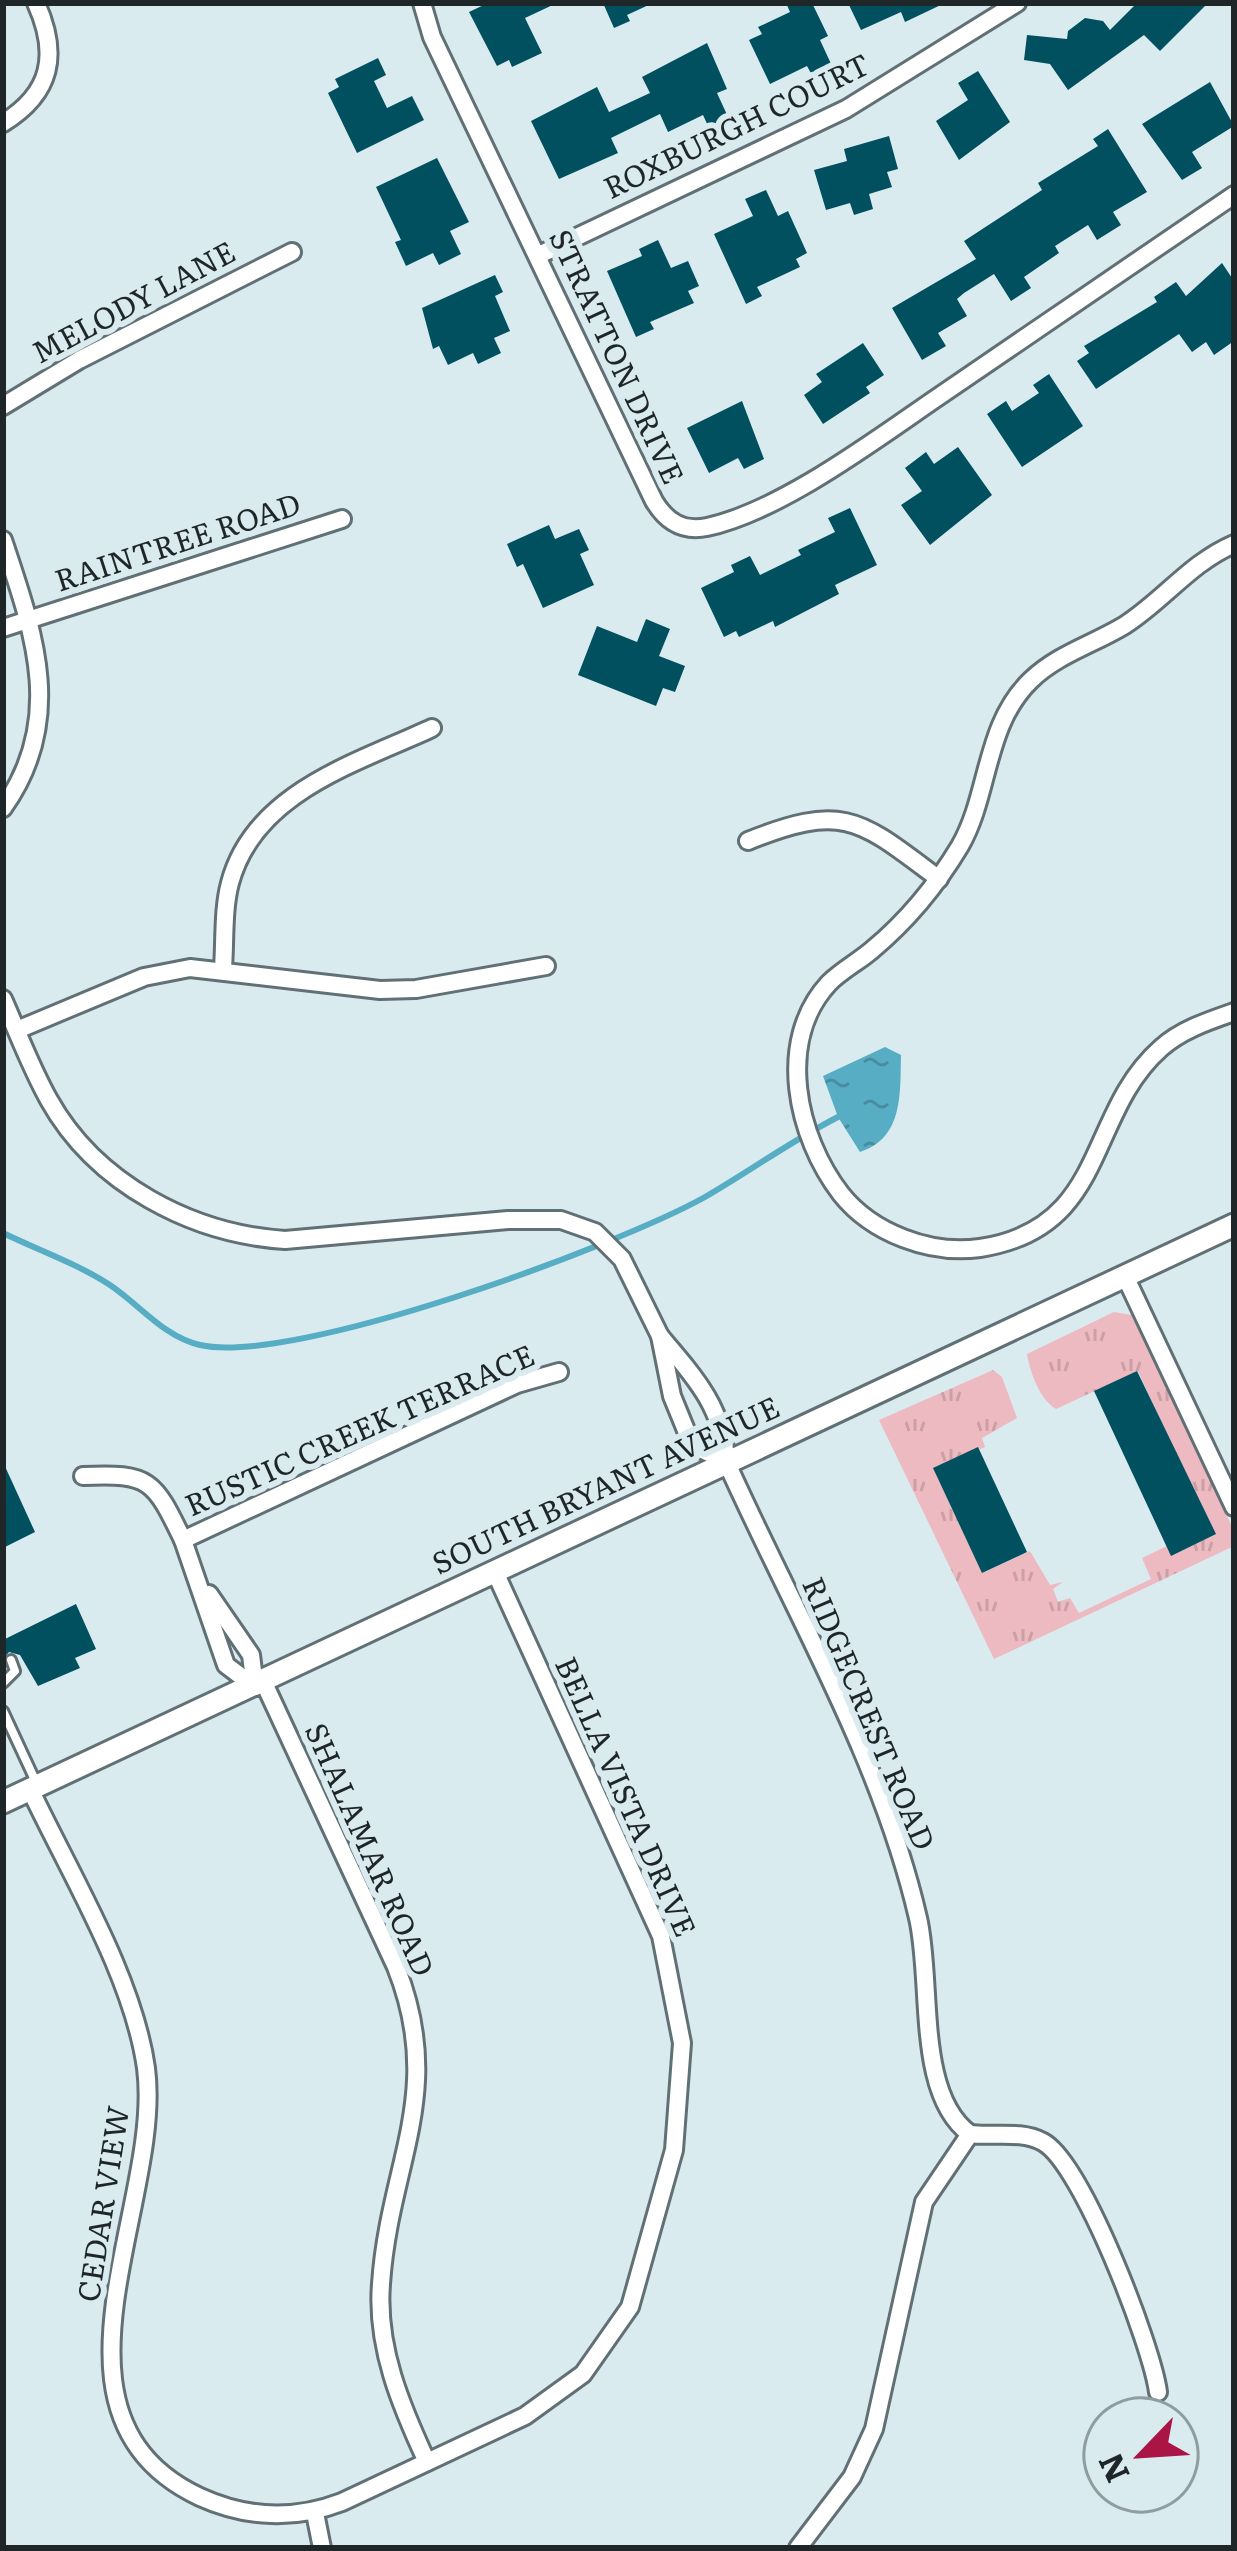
<svg xmlns="http://www.w3.org/2000/svg" width="1237" height="2551" font-family="Literata,serif">
  <style>
    .grass { fill: url(#grass-tufts) }
    .water { fill: url(#water-ripples) }
    .lines { fill: none; stroke-linecap: round; stroke-linejoin: round }
    .stream { stroke: #56adc4; stroke-width: 6 }
    .building { fill: #005060 }
    .service-casing { stroke: #607074; stroke-width: 14 }
    .minor-casing { stroke: #607074; stroke-width: 22 }
    .tertiary-casing { stroke: #607074; stroke-width: 27 }
    .service { stroke: #fff; stroke-width: 8 }
    .minor { stroke: #fff; stroke-width: 16 }
    .tertiary { stroke: #fff; stroke-width: 21 }
    .labels { text-anchor: middle; stroke-width: 12; stroke-linejoin: round; paint-order: stroke }
    .street-label { font-size: 30px; fill: #1f2628; stroke: #daebf0 }
  </style>
  <defs>
    <pattern id="grass-tufts" width="24" height="20" patternUnits="userSpaceOnUse" patternTransform="scale(3)"><rect width="24" height="20" fill="#ecbac0"/><path d="M3 7l-1-3M5 7V3M7 7l1-3M15 17l-1-3M17 17v-4M19 17l1-3" fill="none" stroke="#caa0a5"/></pattern>
    <pattern id="water-ripples" width="26" height="14" patternUnits="userSpaceOnUse" patternTransform="scale(3)"><rect width="26" height="14" fill="#56adc4"/><path d="M2 4q2-2 4 0t4 0M15 11q2-2 4 0t4 0" fill="none" stroke="#478d9f"/></pattern>
  </defs>
  <rect width="100%" height="100%" fill="#daebf0"/>
  <path class="grass" d="M1114 1312 1132 1315 1139 1325 1234 1531V1546L994 1659 879 1420 993 1370 1002 1377 1017 1418 982 1438 985 1447 934 1469 956 1518 1001 1498 982 1573 1030 1551 1050 1585 1063 1582 1053 1589 1058 1602 1070 1598 1079 1613 1151 1579 1142 1558 1167 1546 1189 1483 1138 1371 1056 1409C1040 1400 1030 1372 1027 1354Z"/>
  <path class="water" d="M885 1047 901 1055C900 1092 904 1138 860 1152L838 1117 823 1076Z"/>
  <g class="lines">
    <path class="stream" d="M3 1233C38 1250 78 1264 110 1285 140 1305 164 1337 200 1345 294 1366 617 1246 705 1197 750 1171 791 1141 838 1117"/>
  </g>
  <g class="building">
    <polygon points="488,3 557,3 525,18 542,53 512,67 509,60 497,66 469,12"/>
    <polygon points="603,3 653,3 627,15 630,21 614,28"/>
    <polygon points="786,3 812,3 828,36 820,40 833,68 813,77 807,66 770,84 749,40 762,34 758,27 790,12"/>
    <polygon points="848,3 945,3 905,22 901,12 861,30"/>
    <polygon points="1137,3 1208,3 1160,51 1144,35 1068,90 1050,64 1024,60 1027,35 1067,39 1068,31 1085,18 1103,21 1110,30"/>
    <polygon points="707,43 727,89 717,93 729,119 709,128 703,115 668,132 660,114 611,138 618,153 559,179 531,121 597,87 609,112 650,93 642,77"/>
    <polygon points="378,58 386,75 374,81 387,108 412,96 424,120 357,153 328,93 339,87 335,79"/>
    <polygon points="978,71 1010,122 959,160 936,121 968,100 958,83"/>
    <polygon points="1210,82 1234,126 1192,152 1202,168 1182,180 1142,124"/>
    <polygon points="1108,129 1147,192 1113,212 1121,225 1097,240 1088,225 1055,246 1059,253 1024,277 1031,288 1011,301 994,274 964,293 957,299 967,316 938,333 946,346 922,360 892,308 976,259 964,241 1042,190 1038,183 1098,146 1093,139"/>
    <polygon points="889,136 898,169 887,172 892,187 869,194 873,209 854,215 850,203 826,210 814,170 847,161 844,149"/>
    <polygon points="437,158 469,222 450,231 461,254 439,265 433,253 406,266 395,242 401,240 376,187"/>
    <polygon points="766,190 778,216 788,211 807,253 796,259 800,267 757,287 762,296 746,304 714,234 753,216 745,199"/>
    <polygon points="658,240 671,268 688,261 699,286 688,291 694,303 650,322 654,329 636,337 607,271 642,256 639,249"/>
    <polygon points="1222,263 1234,281 1234,341 1214,355 1206,342 1192,352 1179,334 1096,389 1077,361 1089,353 1084,346 1157,302 1154,297 1176,282 1186,296"/>
    <polygon points="495,275 503,292 495,296 510,331 494,338 501,353 478,364 473,353 448,365 439,346 433,349 422,308"/>
    <polygon points="863,343 884,375 866,387 870,393 823,424 804,395 822,382 816,374"/>
    <polygon points="1049,374 1083,426 1022,467 987,414 1006,401 1012,411 1039,393 1033,385"/>
    <polygon points="742,401 764,459 744,469 738,458 709,473 687,428"/>
    <polygon points="958,447 992,495 930,545 901,505 922,491 905,468 926,452 934,464"/>
    <polygon points="850,508 877,565 835,585 839,594 775,627 773,621 739,637 736,631 724,637 701,588 734,572 731,565 750,556 760,575 801,555 798,550 835,532 828,518"/>
    <polygon points="549,525 555,539 579,529 589,550 580,554 594,585 543,608 523,564 517,567 507,544"/>
    <polygon points="646,619 670,629 659,656 685,666 675,692 663,688 656,706 578,675 597,626 637,642"/>
    <polygon points="1137,1371 1216,1534 1171,1556 1094,1391"/>
    <polygon points="978,1447 1027,1552 982,1573 933,1468"/>
    <polygon points="3,1462 35,1532 3,1548"/>
    <polygon points="76,1604 96,1649 75,1658 80,1668 38,1686 20,1655 9,1652 3,1659 3,1640"/>
  </g>
  <g class="lines">
    <g class="service-casing">
      <g id="service">
        <polyline points="3,1683 15,1671 11,1660"/>
        <polyline points="3,1711 35,1780"/>
      </g>
    </g>
    <g class="minor-casing">
      <g id="minor">
        <path d="M422 3 432 37 654 501C666 521 682 532 707 527 781 511 875 440 938 397 1037 330 1135 262 1234 195"/>
        <path d="M3 123C52 93 59 54 36 3"/>
        <polyline points="539,255 846,109 1017,3"/>
        <polyline points="3,406 79,360 292,252"/>
        <path d="M3 540C34 633 66 720 3 808"/>
        <path d="M1234 544C1190 563 1164 600 1125 625 1094 644 1058 654 1031 680 984 725 990 794 960 846 936 886 908 920 872 950 858 962 842 970 829 983 775 1041 797 1137 841 1194 872 1233 930 1255 980 1248 1109 1228 1085 1115 1161 1048 1181 1030 1208 1021 1234 1012"/>
        <polyline points="3,628 342,519"/>
        <path d="M748 841C845 802 860 820 939 879"/>
        <path d="M223 968C225 940 223 909 230 883 254 792 357 763 432 728"/>
        <path d="M3 999C18 1033 31 1068 49 1100 96 1184 192 1234 285 1240L508 1220H561L595 1232 622 1259 660 1336 672 1396 692 1445 726 1461"/>
        <polyline points="17,1030 144,977 190,968 380,990 416,989 546,966"/>
        <polyline points="1125,1276 1234,1507"/>
        <path d="M660 1336C693 1375 724 1408 726 1461 793 1611 881 1758 918 1918 933 1982 915 2094 970 2134 993 2137 1021 2130 1043 2142 1082 2163 1152 2346 1158 2392"/>
        <path d="M83 1476C150 1473 154 1480 183 1540"/>
        <polyline points="209,1594 251,1655 255,1687"/>
        <path d="M264 1683 396 1967C446 2093 389 2163 381 2284 376 2347 401 2406 427 2462"/>
        <polyline points="255,1687 226,1665 183,1540 517,1384 559,1372"/>
        <path d="M30 1789C70 1874 133 1976 146 2068 164 2204 27 2416 200 2497 246 2518 295 2520 342 2502L525 2416 583 2374 630 2307 674 2150 682 2043 661 1936 495 1572"/>
        <polyline points="315,2513 322,2548"/>
        <polyline points="798,2548 852,2477 874,2429 924,2202 970,2134"/>
      </g>
    </g>
    <g class="tertiary-casing">
      <polyline id="tertiary" points="3,1802 1234,1225"/>
    </g>
    <use href="#service" class="service"/>
    <use href="#minor" class="minor"/>
    <use href="#tertiary" class="tertiary"/>
  </g>
  <g class="labels">
    <g class="street-label">
      <text transform="translate(737 127) rotate(-26)" y="10">ROXBURGH COURT</text>
      <text transform="translate(134 303) rotate(-28)" y="10">MELODY LANE</text>
      <text transform="translate(616 357) rotate(65)" y="10">STRATTON DRIVE</text>
      <text transform="translate(178 543) rotate(-18)" y="10">RAINTREE ROAD</text>
      <text transform="translate(360 1431) rotate(-24)" y="10">RUSTIC CREEK TERRACE</text>
      <text transform="translate(606 1486) rotate(-25)" y="10">SOUTH BRYANT AVENUE</text>
      <text transform="translate(868 1714) rotate(67)" y="10">RIDGECREST ROAD</text>
      <text transform="translate(625 1797) rotate(66)" y="10">BELLA VISTA DRIVE</text>
      <text transform="translate(369 1850) rotate(66)" y="10">SHALAMAR ROAD</text>
      <text transform="translate(104 2204) rotate(-81)" y="10">CEDAR VIEW</text>
    </g>
  </g>
  <rect width="1237" height="2551" fill="none" stroke="#1f2628" stroke-width="12"/>
  <g transform="translate(1141 2455) rotate(245)"><circle r="57" fill="#daebf0" stroke="#8f9ca0" stroke-width="3"/>
  <path d="M0-9L21 45L0 30L-21 45Z" fill="#aa1546"/>
  <text y="-18" font-size="33" font-weight="bold" text-anchor="middle" fill="#1f2628">N</text>
  </g>
</svg>
